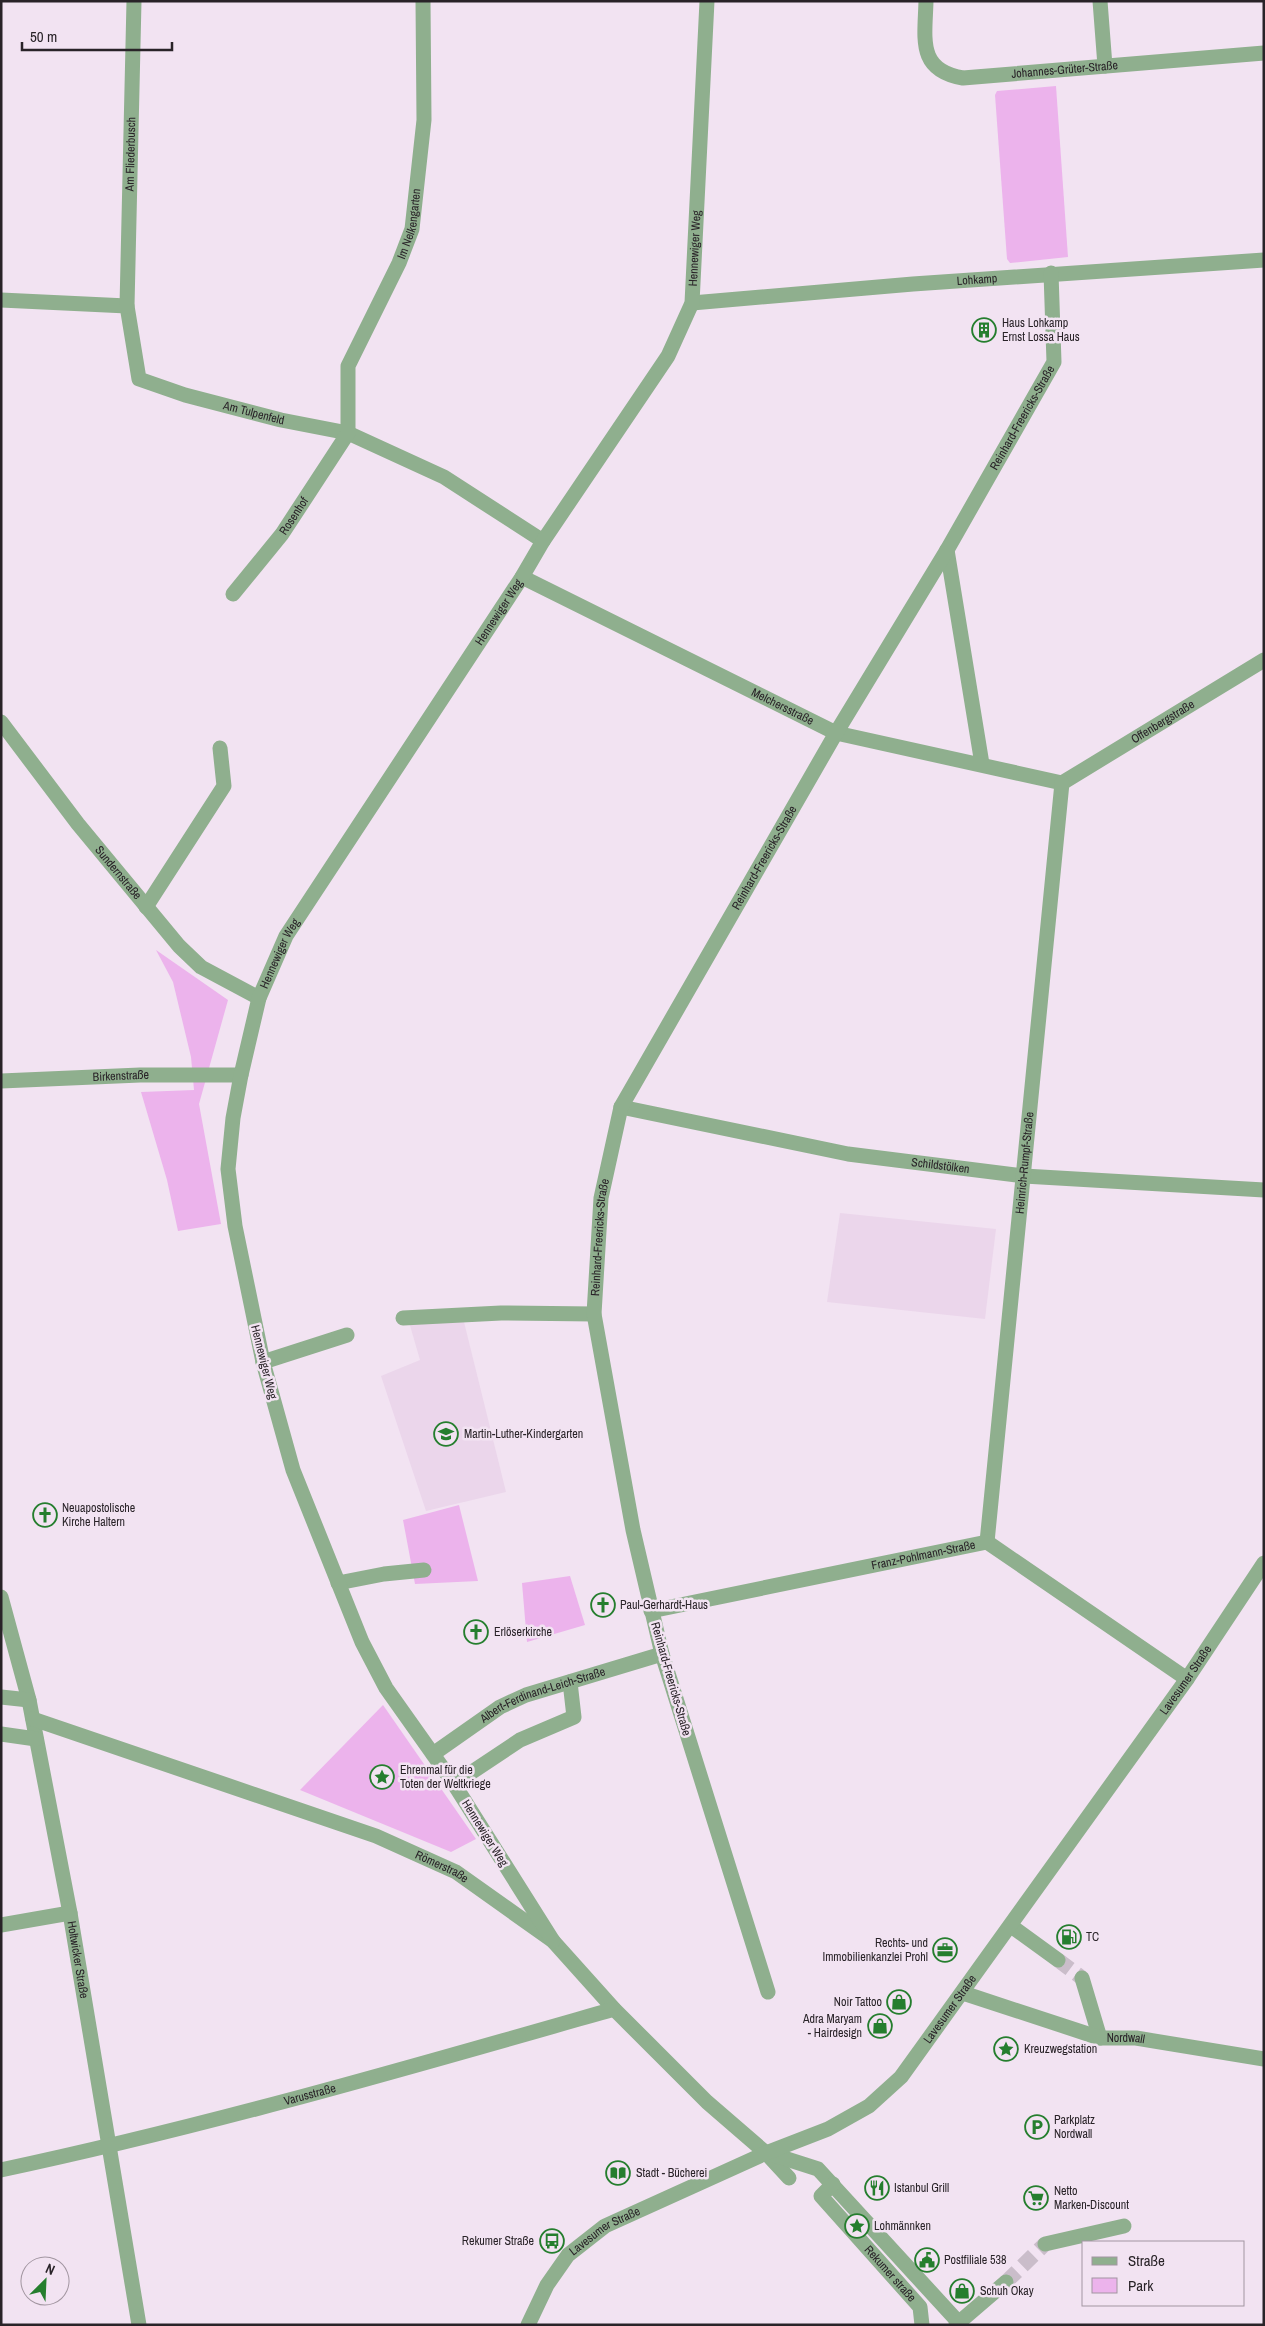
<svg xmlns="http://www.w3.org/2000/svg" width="1265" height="2326" font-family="'Archivo Narrow',sans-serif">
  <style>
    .built { fill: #ebd6eb }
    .green { fill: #ecb3ec }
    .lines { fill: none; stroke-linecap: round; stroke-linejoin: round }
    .minor-tunnel { stroke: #cabdca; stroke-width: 15; stroke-dasharray: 15 8; stroke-linecap: butt }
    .minor { stroke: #8faf8e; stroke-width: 15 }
    .labels { text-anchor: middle; stroke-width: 5; stroke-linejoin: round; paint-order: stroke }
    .street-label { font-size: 12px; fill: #292328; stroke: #f2e3f2 }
    .poi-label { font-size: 12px; fill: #292328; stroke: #f2e3f2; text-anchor: start }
  </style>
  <rect width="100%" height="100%" fill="#f2e3f2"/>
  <g class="built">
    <polygon points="840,1213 996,1229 985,1319 827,1302"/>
    <polygon points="409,1322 464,1322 506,1492 426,1511 381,1376 420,1360"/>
  </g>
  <g class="green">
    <polygon points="1056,86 1068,257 1010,263 1007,259 995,95 997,91"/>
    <polygon points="156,950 228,1000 199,1104 221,1224 178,1231 167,1180 141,1092 194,1090 191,1057 173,982"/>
    <polygon points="459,1505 478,1581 415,1584 403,1520"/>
    <polygon points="570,1576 585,1625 527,1642 522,1583"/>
    <polygon points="383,1705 476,1839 451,1852 300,1790"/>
  </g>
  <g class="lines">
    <g class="minor-tunnel">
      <polyline points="1058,1960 1082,1978"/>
      <polyline points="1006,2282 1045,2244"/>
    </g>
    <g class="minor">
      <path id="s1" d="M926 1C925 39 917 70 963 78L1264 53"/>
      <polyline points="1100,1 1105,66"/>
      <path id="s2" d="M1 300 127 306 139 379 185 395 281 420 348 433 444 477 543 541"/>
      <path id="s3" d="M692 303 913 284 1264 260"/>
      <path id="s4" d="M127 306 134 1"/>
      <polyline points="947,550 982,764"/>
      <path id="s5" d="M522 577 836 733 1062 783"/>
      <path id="s6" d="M233 594 282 534 348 433V366L399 263 412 229 424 120 423 1"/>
      <path id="s7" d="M1 722 78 824 179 946 201 967 259 998"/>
      <path id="s8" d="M1062 783 1264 660"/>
      <polyline points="146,907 224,786 220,748"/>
      <path id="s9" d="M1 1081 140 1075H241"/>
      <path id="s10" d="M621 1107 848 1154 1024 1176 1264 1190"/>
      <polyline points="403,1318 501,1313 594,1314"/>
      <polyline points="263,1362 347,1335"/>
      <path id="s11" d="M987 1542 1062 783"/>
      <polyline points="338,1583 384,1574 424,1570"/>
      <path id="s12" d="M1 1597 29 1700 70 1913 139 2325"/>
      <path id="s13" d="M651 1611 987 1542 1187 1679"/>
      <polyline points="1,1697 29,1700"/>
      <path id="s14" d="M33 1719 376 1836 456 1872 553 1941 614 2009 707 2102 766 2153 789 2178"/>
      <polyline points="1,1734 36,1739"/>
      <path id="s15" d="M433 1754 500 1707 526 1695 662 1654"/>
      <polyline points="454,1784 520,1740 574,1717 570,1682"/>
      <polyline points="1,1925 70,1913"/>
      <polyline points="1011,1926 1058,1960"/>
      <path id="s16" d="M553 1941 454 1784 386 1688 362 1642 293 1470 263 1362 235 1226 228 1169 233 1118 241 1075 259 998 286 936 522 577 543 541 668 356 692 303 707 1"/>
      <polyline points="1082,1978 1100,2038"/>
      <path id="s17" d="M768 1992 662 1654 633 1530 594 1314 601 1198 621 1107 836 733 947 550 1054 362 1051 273"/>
      <path id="s18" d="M963 1993 1100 2038H1136L1264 2059"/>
      <polyline points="768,2153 818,2169 961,2325"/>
      <path id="s19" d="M1 2170C208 2126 411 2067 614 2009"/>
      <path id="s20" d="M833 2184 821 2196 920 2307 922 2325"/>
      <polyline points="1045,2244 1124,2226"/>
      <path id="s21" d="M528 2325 547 2285 568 2255 605 2226 766 2153 828 2129 869 2106 901 2077 1187 1679 1264 1563"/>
      <polyline points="956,2325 1006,2282"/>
    </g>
  </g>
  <defs>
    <g id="building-ring" transform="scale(1.25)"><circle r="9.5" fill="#f2e3f2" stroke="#257e2e" stroke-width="1.5"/><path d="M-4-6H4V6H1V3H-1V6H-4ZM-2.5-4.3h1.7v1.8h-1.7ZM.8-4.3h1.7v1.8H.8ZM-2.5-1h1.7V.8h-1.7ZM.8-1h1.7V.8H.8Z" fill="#257e2e"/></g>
    <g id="school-ring" transform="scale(1.25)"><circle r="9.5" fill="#f2e3f2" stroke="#257e2e" stroke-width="1.5"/><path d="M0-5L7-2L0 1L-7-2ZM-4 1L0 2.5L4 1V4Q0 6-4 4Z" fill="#257e2e"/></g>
    <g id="church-ring" transform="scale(1.25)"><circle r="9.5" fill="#f2e3f2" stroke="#257e2e" stroke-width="1.5"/><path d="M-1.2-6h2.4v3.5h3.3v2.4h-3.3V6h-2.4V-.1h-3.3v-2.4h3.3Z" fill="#257e2e"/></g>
    <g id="sight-ring" transform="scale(1.25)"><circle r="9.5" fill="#f2e3f2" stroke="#257e2e" stroke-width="1.5"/><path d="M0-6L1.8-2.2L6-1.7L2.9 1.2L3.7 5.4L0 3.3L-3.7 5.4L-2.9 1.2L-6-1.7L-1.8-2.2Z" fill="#257e2e"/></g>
    <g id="fuel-ring" transform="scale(1.25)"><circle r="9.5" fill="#f2e3f2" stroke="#257e2e" stroke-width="1.5"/><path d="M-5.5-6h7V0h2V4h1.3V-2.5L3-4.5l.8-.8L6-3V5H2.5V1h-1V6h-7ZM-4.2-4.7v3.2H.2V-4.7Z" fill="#257e2e"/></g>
    <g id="office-ring" transform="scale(1.25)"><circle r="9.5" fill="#f2e3f2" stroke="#257e2e" stroke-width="1.5"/><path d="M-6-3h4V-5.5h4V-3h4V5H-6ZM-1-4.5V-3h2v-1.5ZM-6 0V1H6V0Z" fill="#257e2e"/></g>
    <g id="shop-ring" transform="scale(1.25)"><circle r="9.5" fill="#f2e3f2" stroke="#257e2e" stroke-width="1.5"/><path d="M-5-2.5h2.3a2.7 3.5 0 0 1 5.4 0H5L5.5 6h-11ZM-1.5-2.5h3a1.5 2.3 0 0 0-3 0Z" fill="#257e2e"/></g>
    <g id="parking-ring" transform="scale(1.25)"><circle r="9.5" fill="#f2e3f2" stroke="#257e2e" stroke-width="1.5"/><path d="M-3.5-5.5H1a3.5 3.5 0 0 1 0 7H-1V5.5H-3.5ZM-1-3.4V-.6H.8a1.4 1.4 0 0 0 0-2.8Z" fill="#257e2e"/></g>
    <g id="library-ring" transform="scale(1.25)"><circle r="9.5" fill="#f2e3f2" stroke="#257e2e" stroke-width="1.5"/><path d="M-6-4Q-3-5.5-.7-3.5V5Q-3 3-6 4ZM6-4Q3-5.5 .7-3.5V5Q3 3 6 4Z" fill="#257e2e"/></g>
    <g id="restaurant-ring" transform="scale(1.25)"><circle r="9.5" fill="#f2e3f2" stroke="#257e2e" stroke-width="1.5"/><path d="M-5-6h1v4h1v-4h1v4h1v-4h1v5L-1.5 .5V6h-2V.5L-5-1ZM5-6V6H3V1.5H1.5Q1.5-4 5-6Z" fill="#257e2e"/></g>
    <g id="supermarket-ring" transform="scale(1.25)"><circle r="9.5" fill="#f2e3f2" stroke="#257e2e" stroke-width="1.5"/><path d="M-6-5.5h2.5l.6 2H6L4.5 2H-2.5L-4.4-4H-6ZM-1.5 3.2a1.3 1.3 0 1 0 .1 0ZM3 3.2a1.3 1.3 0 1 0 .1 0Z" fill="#257e2e"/></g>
    <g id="bus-ring" transform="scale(1.25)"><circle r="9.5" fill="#f2e3f2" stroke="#257e2e" stroke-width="1.5"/><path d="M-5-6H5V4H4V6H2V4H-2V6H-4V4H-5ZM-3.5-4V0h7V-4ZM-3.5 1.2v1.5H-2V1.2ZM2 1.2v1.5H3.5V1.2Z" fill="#257e2e"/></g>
    <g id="civic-ring" transform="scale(1.25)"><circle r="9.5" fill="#f2e3f2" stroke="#257e2e" stroke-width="1.5"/><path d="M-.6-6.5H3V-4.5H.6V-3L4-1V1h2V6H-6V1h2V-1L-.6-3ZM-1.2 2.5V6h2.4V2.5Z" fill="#257e2e"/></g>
  </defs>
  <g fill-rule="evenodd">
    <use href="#building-ring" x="984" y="330"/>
    <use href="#school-ring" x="446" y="1434"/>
    <use href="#church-ring" x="45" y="1515"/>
    <use href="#church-ring" x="603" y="1605"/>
    <use href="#church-ring" x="476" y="1632"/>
    <use href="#sight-ring" x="382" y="1777"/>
    <use href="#fuel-ring" x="1069" y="1937"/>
    <use href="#office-ring" x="945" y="1950"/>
    <use href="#shop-ring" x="899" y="2002"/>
    <use href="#shop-ring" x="880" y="2026"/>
    <use href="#sight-ring" x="1006" y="2049"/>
    <use href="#parking-ring" x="1037" y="2127"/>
    <use href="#library-ring" x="618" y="2173"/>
    <use href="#restaurant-ring" x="877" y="2188"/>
    <use href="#supermarket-ring" x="1036" y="2198"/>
    <use href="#sight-ring" x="857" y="2226"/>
    <use href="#bus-ring" x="552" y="2241"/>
    <use href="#civic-ring" x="927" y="2260"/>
    <use href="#shop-ring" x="962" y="2291"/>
  </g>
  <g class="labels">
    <g class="street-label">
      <text dy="4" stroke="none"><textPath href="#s1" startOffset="200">Johannes-Grüter-Straße</textPath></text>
      <text dy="4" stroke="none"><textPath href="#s4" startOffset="152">Am Fliederbusch</textPath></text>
      <text dy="4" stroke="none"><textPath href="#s6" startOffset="421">Im Nelkengarten</textPath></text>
      <text dy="4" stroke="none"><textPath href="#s16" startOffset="1898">Hennewiger Weg</textPath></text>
      <text dy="4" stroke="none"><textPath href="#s3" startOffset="286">Lohkamp</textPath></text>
      <text dy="4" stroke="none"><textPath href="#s2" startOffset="320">Am Tulpenfeld</textPath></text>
      <text dy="4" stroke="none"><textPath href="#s17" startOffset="1708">Reinhard-Freericks-Straße</textPath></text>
      <text dy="4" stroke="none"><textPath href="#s6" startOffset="99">Rosenhof</textPath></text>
      <text dy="4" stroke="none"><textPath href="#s16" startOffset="1478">Hennewiger Weg</textPath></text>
      <text dy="4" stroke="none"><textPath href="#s5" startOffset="291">Melchersstraße</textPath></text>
      <text dy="4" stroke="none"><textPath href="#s8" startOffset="118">Offenbergstraße</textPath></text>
      <text dy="4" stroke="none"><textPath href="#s17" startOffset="1198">Reinhard-Freericks-Straße</textPath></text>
      <text dy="4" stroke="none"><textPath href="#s7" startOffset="191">Sundernstraße</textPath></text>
      <text dy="4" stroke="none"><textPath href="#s16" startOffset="1072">Hennewiger Weg</textPath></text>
      <text dy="4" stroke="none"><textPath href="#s9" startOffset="120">Birkenstraße</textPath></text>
      <text dy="4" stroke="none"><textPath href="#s11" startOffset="381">Heinrich-Rumpf-Straße</textPath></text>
      <text dy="4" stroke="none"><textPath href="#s10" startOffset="325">Schildstölken</textPath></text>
      <text dy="4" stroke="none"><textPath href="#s17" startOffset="778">Reinhard-Freericks-Straße</textPath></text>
      <text transform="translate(264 1362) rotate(76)" y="4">Hennewiger Weg</text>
      <text dy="4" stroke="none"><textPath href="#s13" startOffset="278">Franz-Pohlmann-Straße</textPath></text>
      <text transform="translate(671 1679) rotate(74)" y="4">Reinhard-Freericks-Straße</text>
      <text dy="4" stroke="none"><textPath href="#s21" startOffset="950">Lavesumer Straße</textPath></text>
      <text dy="4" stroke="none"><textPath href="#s15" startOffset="126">Albert-Ferdinand-Leich-Straße</textPath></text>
      <text transform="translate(485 1833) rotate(58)" y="4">Hennewiger Weg</text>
      <text dy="4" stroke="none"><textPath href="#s14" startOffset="435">Römerstraße</textPath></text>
      <text dy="4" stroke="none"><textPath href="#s12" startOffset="371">Holtwicker Straße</textPath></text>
      <text dy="4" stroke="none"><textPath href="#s21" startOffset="545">Lavesumer Straße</textPath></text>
      <text dy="4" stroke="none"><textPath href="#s18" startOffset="170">Nordwall</textPath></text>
      <text dy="4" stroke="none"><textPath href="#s19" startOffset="318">Varusstraße</textPath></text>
      <text dy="4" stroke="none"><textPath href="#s21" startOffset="125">Lavesumer Straße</textPath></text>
      <text dy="4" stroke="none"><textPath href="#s20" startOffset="121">Rekumer straße</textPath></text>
    </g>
    <g class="poi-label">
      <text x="1002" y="327">Haus Lohkamp<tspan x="1002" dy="14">Ernst Lossa Haus</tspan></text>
      <text x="464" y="1438">Martin-Luther-Kindergarten</text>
      <text x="62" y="1512">Neuapostolische<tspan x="62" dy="14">Kirche Haltern</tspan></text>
      <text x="620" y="1609">Paul-Gerhardt-Haus</text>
      <text x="494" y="1636">Erlöserkirche</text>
      <text x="400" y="1774">Ehrenmal für die<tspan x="400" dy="14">Toten der Weltkriege</tspan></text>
      <text x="1086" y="1941">TC</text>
      <text x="928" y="1947" text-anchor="end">Rechts- und<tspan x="928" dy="14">Immobilienkanzlei Prohl</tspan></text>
      <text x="882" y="2006" text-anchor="end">Noir Tattoo</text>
      <text x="862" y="2023" text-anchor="end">Adra Maryam<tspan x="862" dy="14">- Hairdesign</tspan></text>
      <text x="1024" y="2053">Kreuzwegstation</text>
      <text x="1054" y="2124">Parkplatz<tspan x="1054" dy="14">Nordwall</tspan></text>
      <text x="636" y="2177">Stadt - Bücherei</text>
      <text x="894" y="2192">Istanbul Grill</text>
      <text x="1054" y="2195">Netto<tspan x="1054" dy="14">Marken-Discount</tspan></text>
      <text x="874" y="2230">Lohmännken</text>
      <text x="534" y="2245" text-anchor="end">Rekumer Straße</text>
      <text x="944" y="2264">Postfiliale 538</text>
      <text x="980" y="2295">Schuh Okay</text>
    </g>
  </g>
  <rect width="1265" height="2326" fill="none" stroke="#292328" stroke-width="5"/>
  <rect x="1082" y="2241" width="162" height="65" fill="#f2e3f2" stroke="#a296a1"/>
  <rect x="1092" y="2257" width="25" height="8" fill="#8faf8e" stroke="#a296a1"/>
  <text x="1128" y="2266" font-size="15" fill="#292328">Straße</text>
  <rect x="1092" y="2278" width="25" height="15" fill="#ecb3ec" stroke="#a296a1"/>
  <text x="1128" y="2291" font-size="15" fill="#292328">Park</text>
  <g transform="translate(45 2281) rotate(24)"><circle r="24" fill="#f2e3f2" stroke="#a296a1"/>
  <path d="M0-4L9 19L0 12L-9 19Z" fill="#257e2e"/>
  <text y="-8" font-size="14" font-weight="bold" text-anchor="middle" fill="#292328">N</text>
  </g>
  <path d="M22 42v8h150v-8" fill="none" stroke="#292328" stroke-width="2.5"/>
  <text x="30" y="42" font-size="15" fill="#292328" stroke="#f2e3f2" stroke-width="4" paint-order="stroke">50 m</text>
</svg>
